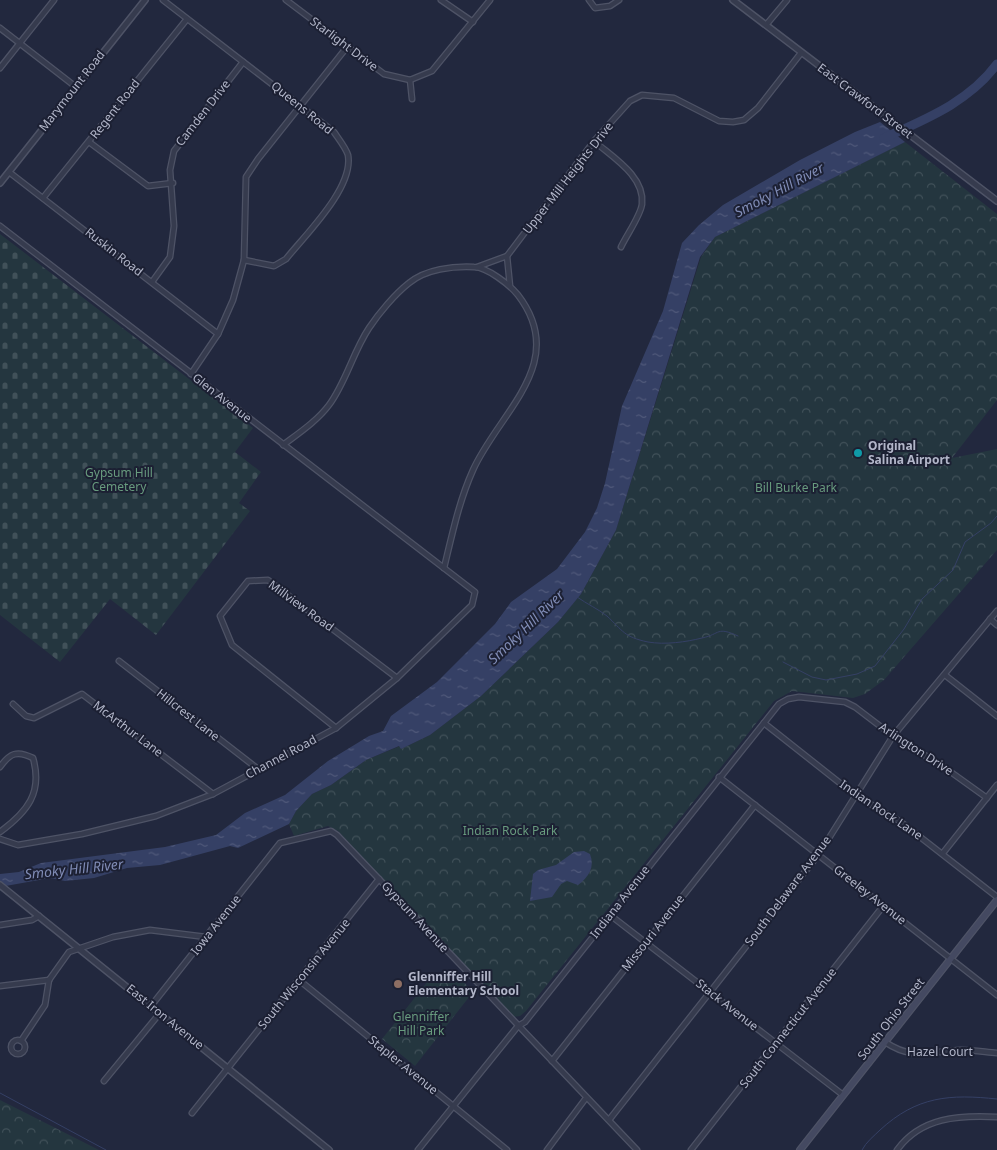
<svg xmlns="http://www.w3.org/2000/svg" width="997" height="1150" font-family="'Noto Sans',sans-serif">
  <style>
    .cemetery { fill: url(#cemetery-stones) }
    .park { fill: url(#park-crowns) }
    .water { fill: url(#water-ripples) }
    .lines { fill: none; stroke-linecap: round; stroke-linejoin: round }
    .stream { stroke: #354065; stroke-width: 1 }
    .river { stroke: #354065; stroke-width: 9 }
    .minor-casing { stroke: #4e5366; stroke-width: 7 }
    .tertiary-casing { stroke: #4e5366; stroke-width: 8 }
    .secondary-casing { stroke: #4e5366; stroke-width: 8 }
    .minor { stroke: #363b4e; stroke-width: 4.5 }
    .tertiary { stroke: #363b4e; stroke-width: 5 }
    .secondary { stroke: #444961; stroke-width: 5.5 }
    .culture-dot { fill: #0f9aa8; stroke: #1c2033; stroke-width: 2 }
    .education-dot { fill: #8d6e63; stroke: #1c2033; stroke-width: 2 }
    .labels { text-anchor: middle; stroke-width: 4; stroke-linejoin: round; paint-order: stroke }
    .street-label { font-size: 12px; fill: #b2b6c9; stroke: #1c2033 }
    .poi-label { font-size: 12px; font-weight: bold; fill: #b2b6c9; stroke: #1c2033; text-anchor: start }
    .park-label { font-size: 12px; fill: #689b7e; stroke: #1c2033 }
    .water-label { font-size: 14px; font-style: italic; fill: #808cb6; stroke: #1c2033 }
  </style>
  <defs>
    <pattern id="cemetery-stones" width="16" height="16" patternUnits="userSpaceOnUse" patternTransform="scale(1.25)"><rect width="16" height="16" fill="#24363f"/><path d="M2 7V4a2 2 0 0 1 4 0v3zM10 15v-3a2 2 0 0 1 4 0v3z" fill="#415159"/></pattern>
    <pattern id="park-crowns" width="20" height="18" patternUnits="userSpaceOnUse" patternTransform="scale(1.25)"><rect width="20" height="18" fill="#24363f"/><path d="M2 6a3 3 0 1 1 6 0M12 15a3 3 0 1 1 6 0" fill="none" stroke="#415159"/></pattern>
    <pattern id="water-ripples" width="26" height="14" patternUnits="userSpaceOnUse" patternTransform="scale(1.25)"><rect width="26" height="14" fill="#354065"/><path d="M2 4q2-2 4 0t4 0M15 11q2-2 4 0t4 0" fill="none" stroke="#50597a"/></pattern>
  </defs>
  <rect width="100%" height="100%" fill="#22283e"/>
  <polygon class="cemetery" points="0,234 253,428 235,452 261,472 239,503 250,511 156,635 110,599 60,662 0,615"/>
  <g class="park">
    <polygon points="905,142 997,214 997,400 952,458 997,449 997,550 884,680 865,694 853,698 792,691 774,701 526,1011 520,1016 513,1017 338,831 328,826 294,836 289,824 296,811 312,794 331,785 366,760 400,746 401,749 430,735 481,696 558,622 581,594 616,530 701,257 715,237"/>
    <polygon points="432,976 459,977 473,992 415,1066 382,1039"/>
    <polygon points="0,1100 99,1150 0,1150"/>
  </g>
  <g class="water">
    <polygon points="880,122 905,142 715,237 700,257 616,530 581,594 558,622 481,696 430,735 401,749 399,746 366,760 331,785 312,794 296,811 289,824 238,848 230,846 160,865 127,868 94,878 65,881 50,878 0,887 0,874 19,872 41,863 165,847 216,835 245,813 285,795 328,761 369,736 383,731 391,716 437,682 495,624 511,602 557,569 585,532 597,508 605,483 622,406 663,311 682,243 699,225 723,205 800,160 855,132"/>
    <path d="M584 851 590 854C595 867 589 877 578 885L567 881 561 884 552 897 530 901 533 874 538 870 556 865 574 852Z"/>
  </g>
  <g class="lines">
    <g class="stream">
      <path d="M577 597C587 604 598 609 607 616 623 631 624 637 648 642 665 645 686 642 702 638 721 634 716 626 738 636"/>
      <polyline points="783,662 812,677 826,680 857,674 875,666 904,629 922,599 953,570 965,542 991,523 997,516"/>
      <polyline points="0,1093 106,1150"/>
      <path d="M862 1150C866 1142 874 1136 880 1130 917 1096 950 1094 997 1099"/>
    </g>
    <path class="river" d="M884 138C926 119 969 102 997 64"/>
    <g class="minor-casing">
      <g id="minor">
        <path d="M163 0 334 132C338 138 346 148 348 155 354 188 305 235 286 259L274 266 244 260"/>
        <polyline points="286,0 384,74 410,80 432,71 490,0"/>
        <polyline points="441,0 473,22"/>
        <polyline points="589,0 595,8 610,6 619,0"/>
        <polyline points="766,25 787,0"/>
        <polyline points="0,28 76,87"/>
        <polyline points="0,68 54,0"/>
        <polyline points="410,80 412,99"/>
        <path d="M594 141C612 157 645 176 642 204 641 215 626 236 621 247"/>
        <polyline points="89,142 148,186 173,183"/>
        <polyline points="9,172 218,334"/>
        <polyline points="43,198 187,19"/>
        <polyline points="0,226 475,592 472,605 397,678 336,728 213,794 156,816 82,834 18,845 0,839"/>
        <polyline points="507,256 594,141 630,101 642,95 674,98 719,121 733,122 744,120 758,108 801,53"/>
        <polyline points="477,267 507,256 510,286"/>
        <polyline points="152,282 170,257 174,226 170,170 174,151 243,62"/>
        <polyline points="191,374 218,334 233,300 244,260 246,177 258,159 347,47"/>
        <path d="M283 445C299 433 317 421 329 405 346 382 353 352 369 328 379 313 395 294 409 283 426 269 453 266 474 267 487 267 510 285 518 295 570 363 499 412 473 470 459 501 452 535 444 568"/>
        <polyline points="990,619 997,625"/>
        <polyline points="119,661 258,769"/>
        <polyline points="945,675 997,716"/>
        <polyline points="13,704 26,716 34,718 82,694 213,794"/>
        <polyline points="764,723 855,795 901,822 997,897"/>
        <polyline points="336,728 232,645 220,616 248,581 268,580 397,678"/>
        <path d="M0 767C10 753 17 750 33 758 43 793 27 812 0 832"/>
        <polyline points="719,777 997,995"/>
        <polyline points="943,853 997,785"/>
        <polyline points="610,915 843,1095"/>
        <polyline points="0,925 32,920 39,916"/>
        <polyline points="49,980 69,952 113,937 150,930 206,937"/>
        <polyline points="299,980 507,1150"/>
        <polyline points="0,986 49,980"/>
        <polyline points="151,1006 280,843 331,831 337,835 637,1150"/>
        <circle cx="18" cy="1047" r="7"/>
        <polyline points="21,1041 45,1005 49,980"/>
        <path d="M885 1042C913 1061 930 1051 961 1050 973 1050 985 1052 997 1053"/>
        <polyline points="552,1061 755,805"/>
        <polyline points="104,1081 160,1013"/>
        <polyline points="192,1113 379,879"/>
        <polyline points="609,1120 819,854 893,736 997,611"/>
        <polyline points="418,1150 518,1026 525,1022 779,704 788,699 799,697 845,702 855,707 893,736 941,765 987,798"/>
        <polyline points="547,1150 586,1098"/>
        <polyline points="691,1150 884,905"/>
        <path d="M897 1150C921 1117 959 1115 997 1117"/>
      </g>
    </g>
    <g class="tertiary-casing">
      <g id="tertiary">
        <polyline points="733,0 997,201"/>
        <polyline points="0,183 145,0"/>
        <polyline points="0,885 329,1150"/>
      </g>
    </g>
    <g class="secondary-casing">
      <polyline id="secondary" points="800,1150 997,900"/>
    </g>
    <use href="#minor" class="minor"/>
    <use href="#tertiary" class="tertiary"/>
    <use href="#secondary" class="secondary"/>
  </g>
  <circle class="culture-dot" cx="858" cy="453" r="5"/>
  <circle class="education-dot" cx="398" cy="984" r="5"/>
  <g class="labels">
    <g class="street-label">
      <text transform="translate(344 44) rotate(37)" y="4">Starlight Drive</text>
      <text transform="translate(72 91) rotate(-52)" y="4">Marymount Road</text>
      <text transform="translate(865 101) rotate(37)" y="4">East Crawford Street</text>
      <text transform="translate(302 108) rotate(39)" y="4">Queens Road</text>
      <text transform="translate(115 109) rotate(-52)" y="4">Regent Road</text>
      <text transform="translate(203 113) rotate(-52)" y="4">Camden Drive</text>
      <text transform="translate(568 178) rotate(-52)" y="4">Upper Mill Heights Drive</text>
      <text transform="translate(114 252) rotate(38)" y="4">Ruskin Road</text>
      <text transform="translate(222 398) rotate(38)" y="4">Glen Avenue</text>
      <text transform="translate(301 606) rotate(36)" y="4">Millview Road</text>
      <text transform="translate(188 715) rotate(38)" y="4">Hillcrest Lane</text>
      <text transform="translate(128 729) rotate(37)" y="4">McArthur Lane</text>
      <text transform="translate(916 749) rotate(33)" y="4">Arlington Drive</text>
      <text transform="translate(281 757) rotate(-28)" y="4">Channel Road</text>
      <text transform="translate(881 810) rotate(34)" y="4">Indian Rock Lane</text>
      <text transform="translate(788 891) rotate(-53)" y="4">South Delaware Avenue</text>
      <text transform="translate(870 895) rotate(38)" y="4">Greeley Avenue</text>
      <text transform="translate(620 902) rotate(-52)" y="4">Indiana Avenue</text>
      <text transform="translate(415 917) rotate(47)" y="4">Gypsum Avenue</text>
      <text transform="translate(216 925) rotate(-52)" y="4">Iowa Avenue</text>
      <text transform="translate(653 933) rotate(-52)" y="4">Missouri Avenue</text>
      <text transform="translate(304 974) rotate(-51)" y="4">South Wisconsin Avenue</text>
      <text transform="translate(727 1005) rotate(38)" y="4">Stack Avenue</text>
      <text transform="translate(165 1017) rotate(39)" y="4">East Iron Avenue</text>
      <text transform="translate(891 1019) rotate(-52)" y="4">South Ohio Street</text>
      <text transform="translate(788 1028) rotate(-52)" y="4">South Connecticut Avenue</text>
      <text x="940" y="1056">Hazel Court</text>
      <text transform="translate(403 1065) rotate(39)" y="4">Stapler Avenue</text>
    </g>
    <g class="poi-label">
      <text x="868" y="450">Original<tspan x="868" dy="14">Salina Airport</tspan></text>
      <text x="408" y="981">Glenniffer Hill<tspan x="408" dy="14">Elementary School</tspan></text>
    </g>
    <g class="park-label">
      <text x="119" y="477">Gypsum Hill<tspan x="119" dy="14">Cemetery</tspan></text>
      <text x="796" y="492">Bill Burke Park</text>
      <text x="510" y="835">Indian Rock Park</text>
      <text x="421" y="1021">Glenniffer<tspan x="421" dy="14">Hill Park</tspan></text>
    </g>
    <g class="water-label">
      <text transform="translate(779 190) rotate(-28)" y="5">Smoky Hill River</text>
      <text transform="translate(526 627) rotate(-44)" y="5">Smoky Hill River</text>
      <text transform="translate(74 869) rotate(-6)" y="5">Smoky Hill River</text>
    </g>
  </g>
</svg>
